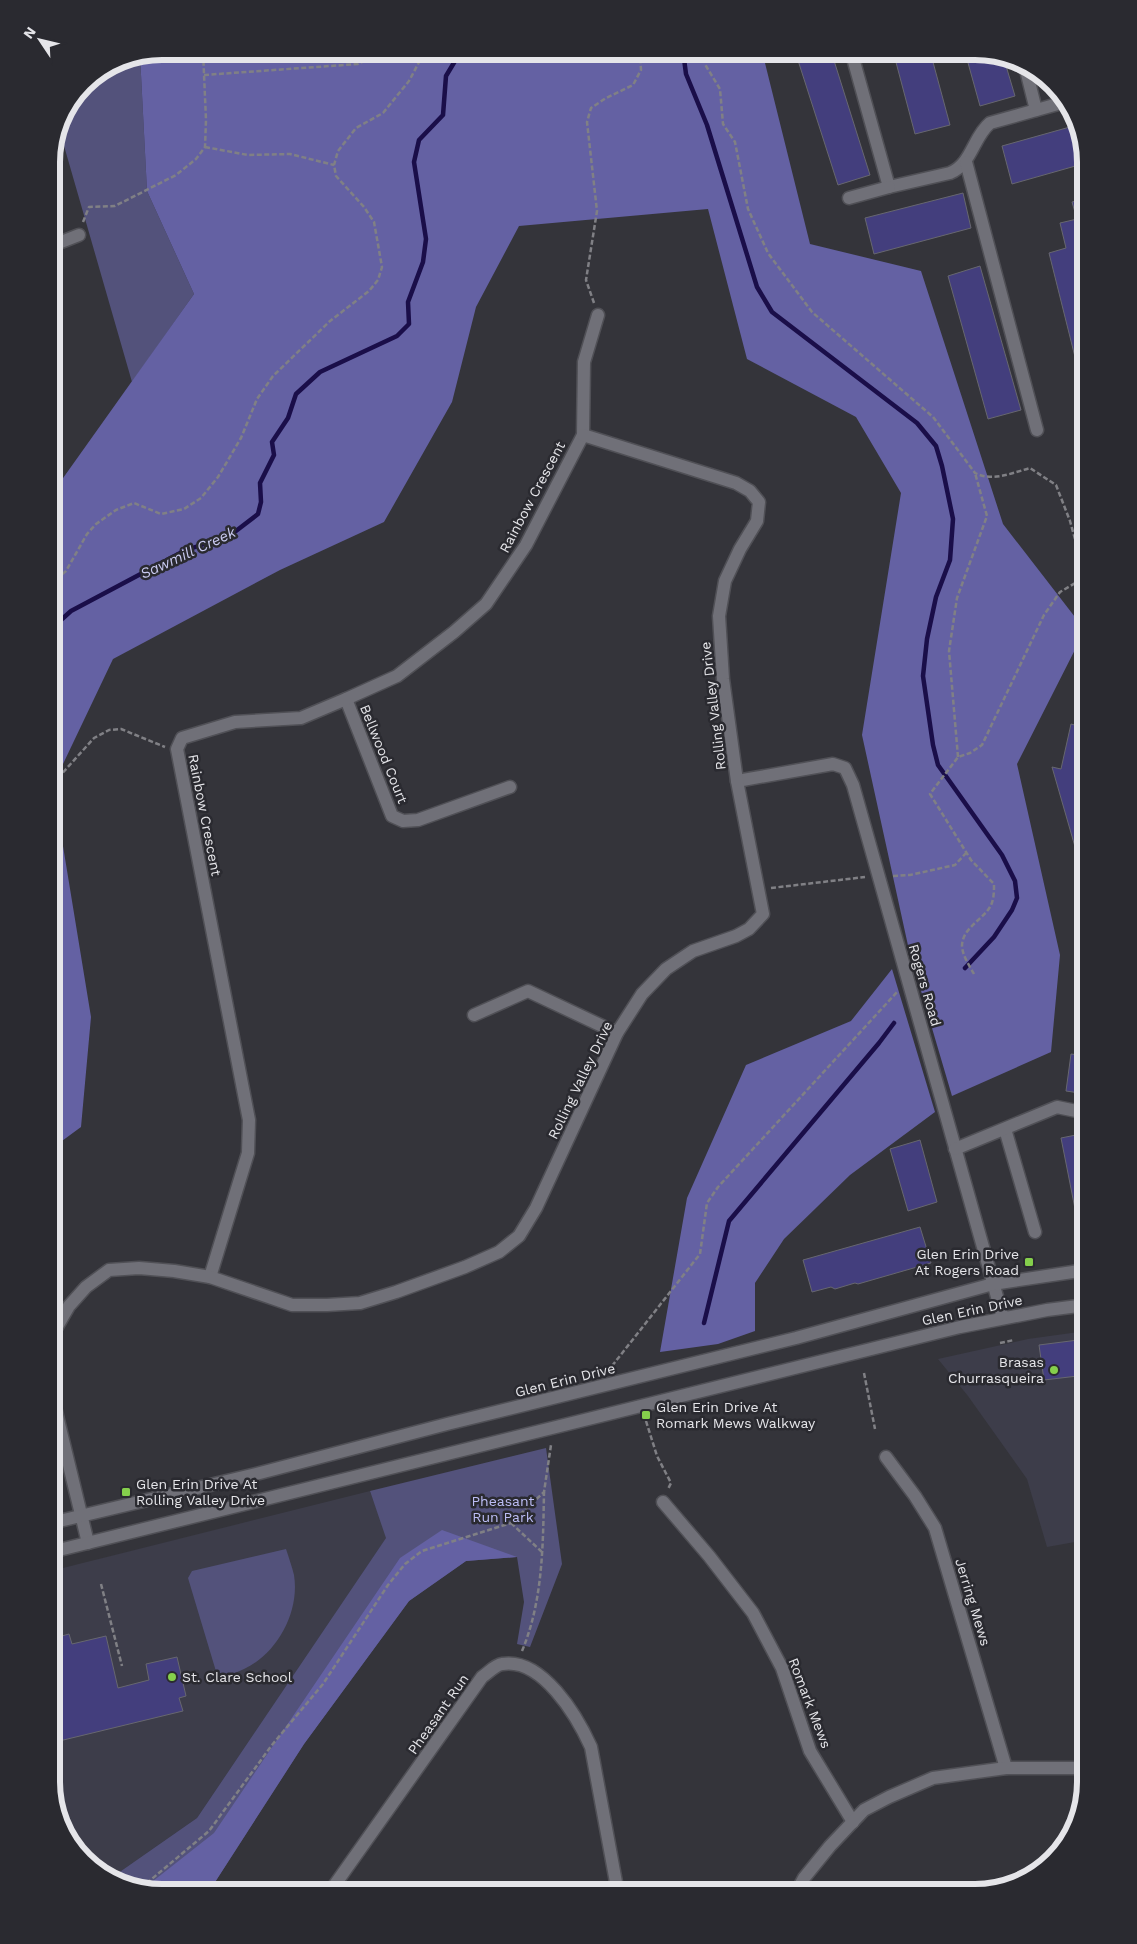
<svg xmlns="http://www.w3.org/2000/svg" width="1137" height="1944" font-family="'Work Sans',sans-serif">
  <style>
    .built { fill: #3d3d4a }
    .green { fill: #53527b }
    .forest { fill: #6461a3 }
    .lines { fill: none; stroke-linecap: round; stroke-linejoin: round }
    .stream { stroke: #1a0e49; stroke-width: 4.5 }
    .building { fill: #433e7d; stroke: #67676f }
    .minor-casing { stroke: #505056; stroke-width: 15 }
    .path { stroke: #808085; stroke-width: 2.5; stroke-dasharray: 5 2.5; stroke-linecap: butt }
    .minor { stroke: #707078; stroke-width: 12 }
    .poi-dot { fill: #85cf4c; stroke: #2a2a30; stroke-width: 2 }
    .labels { text-anchor: middle; stroke-width: 5; stroke-linejoin: round; paint-order: stroke }
    .street-label { font-size: 14px; fill: #e5e5e9; stroke: #2a2a30 }
    .poi-label { font-size: 14px; fill: #e5e5e9; stroke: #2a2a30; text-anchor: start }
    .park-label { font-size: 14px; fill: #bdbef6; stroke: #2a2a30 }
    .water-label { font-size: 15px; font-style: italic; fill: #c8c9ef; stroke: #2a2a30 }
    .rim { fill: none; stroke: #e5e5e9; stroke-width: 6 }
  </style>
  <rect width="100%" height="100%" fill="#34343a"/>
  <g class="built">
    <polygon points="1086,1331 1086,1540 1047,1547 1027,1479 968,1396 938,1359 1028,1339"/>
    <polygon points="370,1491 387,1537 197,1818 111,1878 101,1874 63,1831 51,1782 51,1571"/>
  </g>
  <g class="green">
    <polygon points="140,55 147,191 194,294 132,382 58,125 60,119 84,83 120,60"/>
    <polygon points="546,1448 562,1564 530,1647 517,1644 524,1602 517,1557 466,1561 409,1601 304,1744 208,1893 155,1893 111,1878 197,1818 386,1538 370,1491"/>
    <path d="M286 1549C289 1558 292 1567 294 1575 300 1612 277 1654 244 1669 236 1673 227 1675 218 1678L188 1578 192 1571Z"/>
  </g>
  <g class="forest">
    <polygon points="162,51 762,51 810,244 921,271 1003,524 1085,630 1017,764 1060,955 1051,1052 952,1096 909,950 862,735 901,493 856,417 747,359 708,209 519,226 476,307 452,402 384,522 280,570 113,659 53,785 91,1017 81,1127 51,1149 51,495 194,294 147,191 140,55"/>
    <polygon points="892,969 935,1112 850,1175 784,1239 755,1283 755,1331 718,1344 660,1352 687,1198 746,1065 851,1021"/>
    <polygon points="442,1530 517,1557 466,1561 409,1601 304,1744 208,1893 155,1893 143,1889 214,1833 400,1558"/>
  </g>
  <g class="lines">
    <g class="stream">
      <polyline points="683,51 686,74 707,125 757,287 772,312 917,423 936,446 942,466 953,519 950,560 936,597 927,639 923,676 933,745 938,765 1002,855 1015,881 1017,898 1012,910 994,937 965,968"/>
      <polyline points="51,629 71,611 184,551 232,534 258,514 261,502 260,483 274,455 272,442 288,418 296,394 320,372 397,336 409,324 408,302 423,262 426,239 414,162 419,140 443,115 446,76 455,61 464,51"/>
      <polyline points="704,1323 729,1221 879,1043 894,1023"/>
    </g>
  </g>
  <g class="building">
    <polygon points="795,51 831,51 870,175 838,185"/>
    <polygon points="893,51 930,51 950,125 915,134"/>
    <polygon points="965,52 983,52 1004,59 1015,96 980,106"/>
    <polygon points="1077,125 1086,163 1012,184 1002,146"/>
    <polygon points="963,193 971,228 874,254 865,218"/>
    <polygon points="1086,198 1086,263 1083,263 1086,276 1086,381 1081,381 1049,253 1066,248 1060,223 1077,219 1072,202"/>
    <polygon points="980,266 1021,410 988,419 948,276"/>
    <polygon points="1071,724 1086,728 1086,754 1077,752 1086,778 1086,870 1082,871 1052,767 1061,769"/>
    <polygon points="1071,1054 1086,1056 1086,1094 1066,1091"/>
    <polygon points="1086,1133 1086,1233 1080,1234 1061,1138"/>
    <polygon points="920,1140 937,1202 908,1211 890,1149"/>
    <polygon points="920,1227 931,1263 858,1284 855,1283 835,1289 831,1287 812,1292 803,1260"/>
    <polygon points="1086,1339 1086,1375 1044,1380 1039,1345"/>
    <polygon points="69,1634 72,1644 106,1636 118,1688 149,1680 146,1664 177,1657 186,1696 179,1698 183,1711 51,1743 51,1639"/>
  </g>
  <g class="lines">
    <g class="minor-casing">
      <g id="minor">
        <path d="M851 51 889 187 950 173C972 164 973 137 990 123L1065 102"/>
        <polyline points="1025,66 1036,110"/>
        <polyline points="966,162 1037,430"/>
        <polyline points="849,198 889,187"/>
        <polyline points="51,246 79,235"/>
        <polyline points="346,699 392,816 403,821 418,820 510,787"/>
        <polyline points="737,781 833,764 845,768 853,785 1003,1318"/>
        <polyline points="474,1015 528,991 617,1033"/>
        <polyline points="1005,1129 1035,1232"/>
        <polyline points="955,1149 1057,1107 1086,1113"/>
        <polyline points="210,1277 248,1153 249,1120 177,749 182,738 235,722 301,718 346,699 397,676 454,632 486,604 526,545 583,435 584,362 598,315"/>
        <polyline points="51,1337 69,1306 86,1287 109,1270 139,1268 174,1271 210,1277 292,1305 327,1305 360,1303 396,1292 465,1267 499,1252 519,1236 536,1208 617,1033 642,994 666,969 693,951 736,936 749,929 763,914 737,781 723,679 719,616 725,581 740,549 757,521 759,502 750,491 736,483 583,435"/>
        <polyline points="51,1391 88,1543"/>
        <polyline points="886,1457 915,1496 935,1528 1006,1768"/>
        <polyline points="663,1502 709,1556 753,1613 782,1668 810,1751 853,1822"/>
        <polyline points="51,1523 256,1474 447,1424 796,1338 993,1284 1086,1270"/>
        <polyline points="51,1552 960,1327 1047,1310 1086,1305"/>
        <path d="M329 1893 482 1677C488 1673 495 1665 502 1664 542 1657 577 1716 591 1747L618 1893"/>
        <polyline points="796,1893 804,1878 830,1846 864,1810 889,1797 933,1778 1006,1768 1086,1768"/>
      </g>
    </g>
    <g class="path">
      <path d="M701 51 706 66 720 89 723 124 735 142 748 209 768 253 812 312 933 417 975 473C992 482 1012 473 1030 468L1056 485 1070 521 1086 579"/>
      <polyline points="204,75 358,64 384,51"/>
      <polyline points="205,147 248,155 290,154 334,165"/>
      <polyline points="83,222 89,207 115,206 176,175 196,159 205,147 206,120 203,51"/>
      <polyline points="594,303 586,280 597,211 587,122 591,108 606,98 633,85 641,70 640,51"/>
      <polyline points="51,584 66,571 87,534 96,524 116,510 134,503 161,514 184,509 201,498 218,477 241,438 257,399 273,376 330,321 369,291 378,280 382,267 374,222 364,207 336,176 334,165 338,151 356,128 383,113 409,81 425,51"/>
      <polyline points="958,757 949,651 957,598 987,516 975,473"/>
      <polyline points="51,781 58,778 94,738 109,730 121,729 165,747"/>
      <polyline points="893,876 910,875 955,865 966,853"/>
      <polyline points="771,888 865,877"/>
      <path d="M974 974C969 965 962 955 962 945 963 928 982 920 990 907 994 900 994 892 994 884L971 860 930 794 958 757 970 753 982 745 1044 615 1060 592 1084 578"/>
      <polyline points="1000,1343 1014,1340"/>
      <polyline points="612,1366 700,1254 707,1203 718,1187 898,991"/>
      <polyline points="864,1373 875,1429"/>
      <polyline points="646,1421 657,1456 671,1483 668,1489"/>
      <polyline points="51,1493 62,1490"/>
      <polyline points="511,1523 543,1553"/>
      <polyline points="101,1584 122,1666"/>
      <path d="M522 1651C543 1601 543 1545 544 1492"/>
      <polyline points="141,1888 209,1831 272,1745 323,1684 388,1585 405,1564 422,1551 511,1523 544,1492 551,1445"/>
    </g>
    <use href="#minor" class="minor"/>
  </g>
  <g class="poi-dot">
    <rect x="1024" y="1257" width="10" height="10" rx="2.5"/>
    <circle cx="1054" cy="1370" r="5"/>
    <rect x="641" y="1410" width="10" height="10" rx="2.5"/>
    <rect x="121" y="1487" width="10" height="10" rx="2.5"/>
    <circle cx="172" cy="1677" r="5"/>
  </g>
  <g class="labels">
    <g class="street-label">
      <text transform="translate(532 497) rotate(-62)" y="5">Rainbow Crescent</text>
      <text transform="translate(713 706) rotate(-97)" y="5">Rolling Valley Drive</text>
      <text transform="translate(384 754) rotate(68)" y="5">Bellwood Court</text>
      <text transform="translate(205 815) rotate(79)" y="5">Rainbow Crescent</text>
      <text transform="translate(925 985) rotate(74)" y="5">Rogers Road</text>
      <text transform="translate(580 1080) rotate(-64)" y="5">Rolling Valley Drive</text>
      <text transform="translate(972 1310) rotate(-12)" y="5">Glen Erin Drive</text>
      <text transform="translate(565 1380) rotate(-14)" y="5">Glen Erin Drive</text>
      <text transform="translate(973 1602) rotate(73)" y="5">Jerring Mews</text>
      <text transform="translate(810 1703) rotate(69)" y="5">Romark Mews</text>
      <text transform="translate(438 1714) rotate(-55)" y="5">Pheasant Run</text>
    </g>
    <g class="poi-label">
      <text x="1019" y="1259" text-anchor="end">Glen Erin Drive<tspan x="1019" dy="16">At Rogers Road</tspan></text>
      <text x="1044" y="1367" text-anchor="end">Brasas<tspan x="1044" dy="16">Churrasqueira</tspan></text>
      <text x="656" y="1412">Glen Erin Drive At<tspan x="656" dy="16">Romark Mews Walkway</tspan></text>
      <text x="136" y="1489">Glen Erin Drive At<tspan x="136" dy="16">Rolling Valley Drive</tspan></text>
      <text x="182" y="1682">St. Clare School</text>
    </g>
    <g class="park-label">
      <text x="503" y="1506">Pheasant<tspan x="503" dy="16">Run Park</tspan></text>
    </g>
    <g class="water-label">
      <text transform="translate(188 553) rotate(-25)" y="5">Sawmill Creek</text>
    </g>
  </g>
  <path d="M0 0H1137V1944H0ZM162 60H975A102 102 0 0 1 1077 162V1782A102 102 0 0 1 975 1884H162A102 102 0 0 1 60 1782V162A102 102 0 0 1 162 60Z" fill="#2a2a30" fill-rule="evenodd"/>
  <path class="rim" d="M162 60H975A102 102 0 0 1 1077 162V1782A102 102 0 0 1 975 1884H162A102 102 0 0 1 60 1782V162A102 102 0 0 1 162 60Z"/>
  <g transform="translate(40 40) rotate(305)" stroke="#2a2a30" stroke-width="4" paint-order="stroke">
  <path d="M0-4L9 19L0 12L-9 19Z" fill="#e5e5e9"/>
  <text y="-8" font-size="14" font-weight="bold" text-anchor="middle" fill="#e5e5e9">N</text>
  </g>
</svg>
